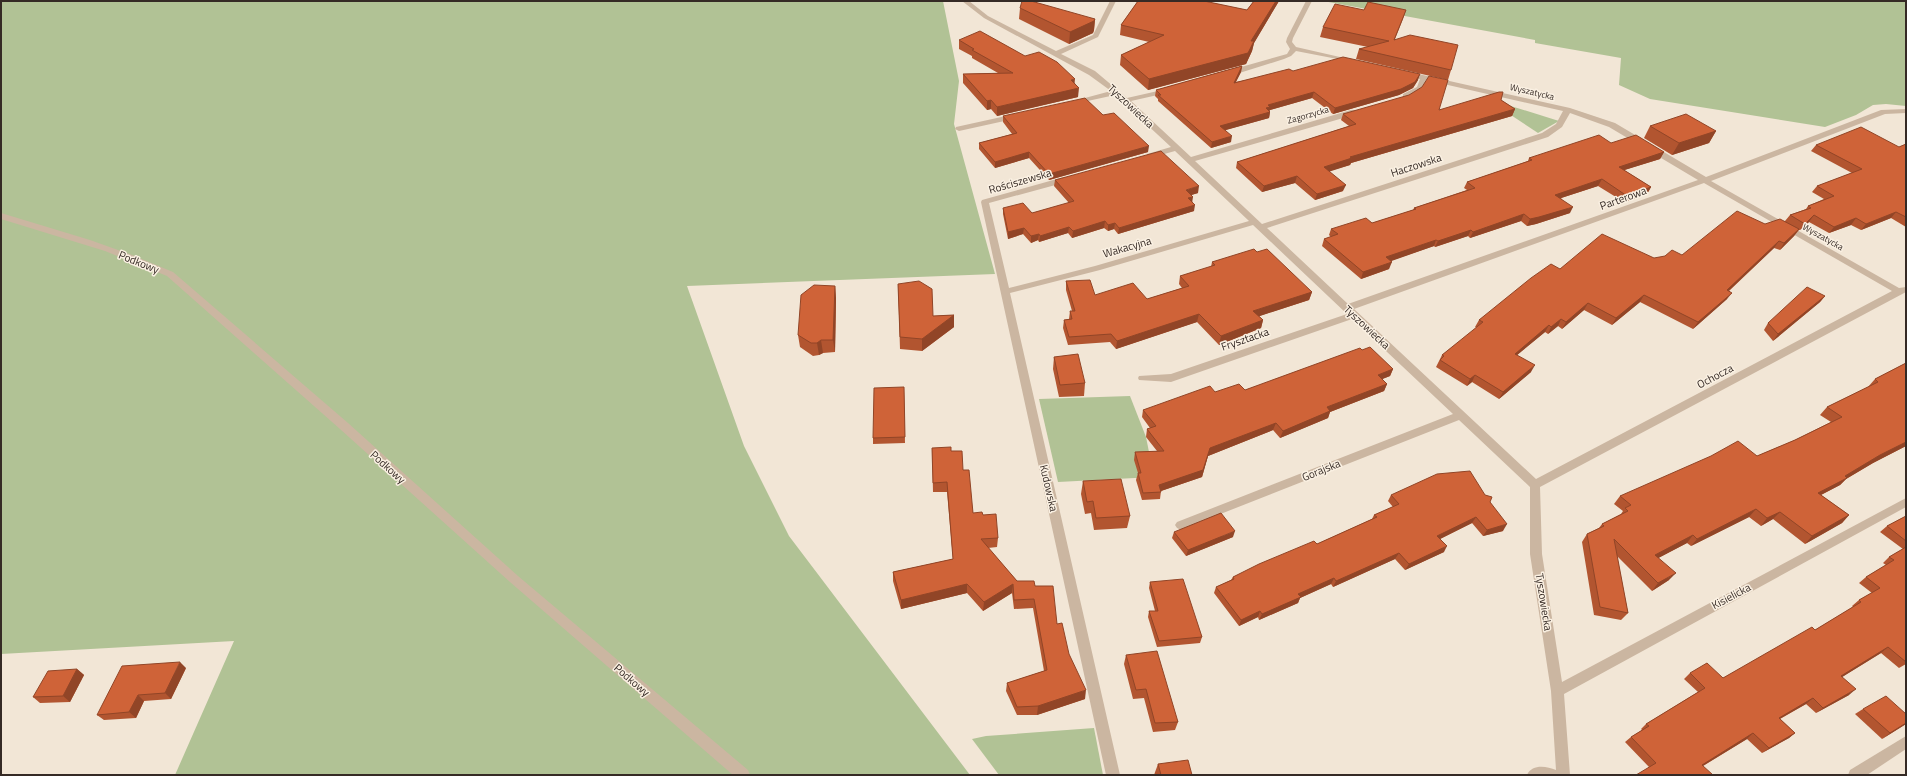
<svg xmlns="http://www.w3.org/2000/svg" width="1907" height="776" font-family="'Titillium Web',sans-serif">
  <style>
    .green { fill: #b1c295 }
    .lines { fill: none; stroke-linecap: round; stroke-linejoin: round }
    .minor { fill: #cbb6a1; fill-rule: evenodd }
    .wall { fill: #b25530 }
    .shaded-wall { fill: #914527 }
    .building { fill: #cf6338; stroke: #914527 }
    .labels { text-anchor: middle; stroke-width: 3; stroke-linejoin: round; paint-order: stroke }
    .far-street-label { font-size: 9px; fill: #352a25; stroke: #faf0e2 }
    .street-label { font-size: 11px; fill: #352a25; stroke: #faf0e2 }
  </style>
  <rect width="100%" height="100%" fill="#f2e6d6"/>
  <g class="green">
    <polygon points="1,1 943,1 959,81 954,124 995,274 687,286 744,446 789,536 970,775 175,775 234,641 1,654"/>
    <polygon points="1323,1 1906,1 1906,106 1886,104 1873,105 1856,115 1825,127 1650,99 1619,85 1621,58 1535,43 1535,40"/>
    <polygon points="1485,98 1559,121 1538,133"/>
    <polygon points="1130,396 1146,437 1154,477 1058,482 1039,399"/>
    <polygon points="1094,728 1103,775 999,775 972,739 986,736"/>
  </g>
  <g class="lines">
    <g class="minor">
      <path d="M962 1H969L988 16 1056 51 1093 35 1110 1H1116L1098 37 1061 54 1095 71 1127 98 1171 88V92L1131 101 1191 157 1351 110H1357V114L1195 161 1262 224 1542 133 1556 124 1563 111 1426 80C1423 89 1414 99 1403 98V94L1417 87 1420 79 1402 75 1401 73 1405 71 1570 108 1615 123 1706 177 1881 110 1906 109V113L1885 114 1711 181 1899 288 1906 287V292L1540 487 1542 554 1562 682 1906 498V507L1564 694 1570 775H1527C1532 764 1546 766 1556 770L1551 691 1530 554V487L1459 420 1185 528 1181 530 1177 528 1175 525 1177 522 1453 414 1352 319 1171 382 1139 380 1138 378 1139 376 1171 374 1347 314 1253 225 1100 270 1010 293 1120 775H1106L981 202 982 200 1064 177H1067L1071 179 1070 181 989 203 1009 288 1095 266 1249 221 1175 151 1150 158H1147V154L1171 147 1115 95 1074 104 1070 102 1111 91 1089 75 984 18ZM1570 113 1609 127 1698 180 1348 304 1267 228 1548 137 1562 127ZM1704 183 1892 291 1536 479 1354 309Z"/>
      <polygon points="1306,1 1312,1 1293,38 1292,42 1296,47 1353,60 1353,62 1296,51 1291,56 1284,59 1233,75 1227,75 1227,71 1287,54 1290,49 1286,42 1287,38"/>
      <polygon points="1015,114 1018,114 1018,118 959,131 955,129 956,127"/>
      <polygon points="1,213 90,240 132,255 173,272 348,423 518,576 748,770 750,775 733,775 510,582 340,429 167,276 105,251 1,219"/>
      <polygon points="1906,736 1906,749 1867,775 1848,775 1850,770"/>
    </g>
  </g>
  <g class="wall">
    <polygon points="1138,1 1208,1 1207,2 1247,10 1254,1 1279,1 1254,43 1252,51 1246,64 1148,90 1120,65 1121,55 1149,42 1120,35 1121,25"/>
    <polygon points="1020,8 1095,19 1094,30 1093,33 1069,44 1019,19"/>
    <polygon points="1364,10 1406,10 1403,19 1395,39 1451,70 1448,80 1356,59 1359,49 1368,47 1320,37 1323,27"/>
    <polygon points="959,40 1075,83 1078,97 997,116 991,109 987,110 963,83 963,74 998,73 972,58 972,56 959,49"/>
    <polygon points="1242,66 1241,72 1236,82 1293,71 1418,80 1413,88 1399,95 1333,114 1312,98 1270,110 1269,111 1270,112 1269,118 1225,130 1231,142 1211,148 1158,101 1158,99 1155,96 1156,90"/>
    <polygon points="1501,100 1515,109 1512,116 1351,163 1350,165 1329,171 1343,191 1315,200 1295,183 1262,192 1236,168 1237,162 1349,126 1341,120 1343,114 1439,110"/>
    <polygon points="1103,115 1148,152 1049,180 1029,158 995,168 979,149 979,143 1012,134 1003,122 1003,116"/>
    <polygon points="1650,126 1716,131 1709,143 1672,155 1644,138"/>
    <polygon points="1611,143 1664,152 1660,159 1624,170 1651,187 1647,194 1624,202 1598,186 1561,198 1570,213 1536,224 1527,226 1521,221 1470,238 1468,236 1435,247 1434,246 1390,261 1389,269 1361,279 1322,246 1324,239 1331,237 1329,235 1331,229 1372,223 1413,210 1414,208 1467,190 1464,188 1467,182 1528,161 1529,158"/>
    <polygon points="1906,144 1906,227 1891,218 1861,230 1851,225 1829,233 1809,222 1800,230 1799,230 1794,236 1780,250 1774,248 1729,291 1727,299 1693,329 1640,302 1612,325 1584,310 1562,329 1558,326 1548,334 1545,332 1517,355 1531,372 1499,399 1472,382 1467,386 1436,367 1442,355 1477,328 1475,327 1479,320 1560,269 1682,255 1765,224 1785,221 1790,215 1806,209 1808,206 1824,199 1812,192 1817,186 1852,173 1811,151 1816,145 1899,147"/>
    <polygon points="1055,180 1198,193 1191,195 1194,211 1118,234 1114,229 1108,231 1104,228 1072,238 1068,233 1039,242 1038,240 1031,243 1023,234 1008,239 1003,214 1003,208 1032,213 1069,203 1054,186"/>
    <polygon points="1257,252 1312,292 1309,300 1259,316 1263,320 1261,328 1219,345 1197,322 1116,349 1110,342 1068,345 1063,328 1064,320 1069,319 1070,311 1072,311 1066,290 1066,281 1095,295 1147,299 1182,288 1179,284 1180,276 1211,267 1212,262"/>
    <polygon points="898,284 933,316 954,315 954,327 922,351 900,349"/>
    <polygon points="835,286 836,299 835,352 823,353 819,355 813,356 800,347 798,335"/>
    <polygon points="1825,296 1820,302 1773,341 1764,330 1768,323"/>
    <polygon points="1362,350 1393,369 1390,376 1382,379 1387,384 1384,391 1330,412 1328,418 1280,438 1273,430 1208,456 1202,477 1161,491 1160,499 1142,500 1136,480 1138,473 1134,460 1135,452 1157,451 1146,437 1147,429 1150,428 1142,417 1143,410 1215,392 1245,390"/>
    <polygon points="1054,357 1085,383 1084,396 1059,397 1053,369"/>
    <polygon points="1906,363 1906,446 1873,463 1846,479 1840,485 1821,495 1849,515 1842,523 1805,544 1773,519 1761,526 1749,517 1691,546 1687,543 1658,558 1669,580 1652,591 1617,556 1628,613 1621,620 1594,615 1582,542 1587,534 1599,528 1602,524 1621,514 1623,511 1614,504 1620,496 1757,456 1795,440 1831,422 1820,415 1827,407 1868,387 1875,379"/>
    <polygon points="904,387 905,443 873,444 873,438"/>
    <polygon points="932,448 951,451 963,470 973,513 983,515 998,538 997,547 988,548 1017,581 1035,586 1057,624 1085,699 1037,715 1017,715 1006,691 1007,683 1044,671 1033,608 1014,609 1012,593 983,611 967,593 901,609 893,581 893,572 953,559 947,492 933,492"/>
    <polygon points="1083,481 1130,516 1127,528 1094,530 1091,513 1085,514 1081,494"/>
    <polygon points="1391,495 1490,502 1503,531 1483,536 1472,523 1440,539 1444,552 1405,570 1395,559 1333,587 1331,584 1300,598 1298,603 1259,620 1258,617 1239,626 1214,593 1216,587 1231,580 1233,577 1317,544 1372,519 1374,515 1393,507 1388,501"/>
    <polygon points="1906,516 1906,664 1899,668 1881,653 1842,677 1849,695 1816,713 1806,704 1780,719 1795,733 1789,738 1762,753 1747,739 1703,766 1649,767 1625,742 1631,737 1642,730 1641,729 1646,724 1698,692 1684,679 1690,673 1723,678 1815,630 1853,607 1852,606 1859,600 1872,593 1859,583 1866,577 1886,565 1883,563 1889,557 1903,549 1880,532 1887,526"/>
    <polygon points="1174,532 1233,537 1186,556 1172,538"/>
    <polygon points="1150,582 1202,637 1200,643 1157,647 1148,617 1149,611 1155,611 1149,588"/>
    <polygon points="1126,655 1178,722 1175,730 1153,732 1144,698 1133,699 1124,664"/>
    <polygon points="186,668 171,699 144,701 136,718 104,720 97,715"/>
    <polygon points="77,669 84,675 70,702 40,703 33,697"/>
    <polygon points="1863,709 1906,724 1882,739 1855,714"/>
    <polygon points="1158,764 1192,775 1154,775"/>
  </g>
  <g class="shaded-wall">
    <polygon points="1276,1 1279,1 1254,43 1252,51 1246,64 1148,90 1149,79 1251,41"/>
    <polygon points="1095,19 1094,30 1093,33 1069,44 1070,32"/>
    <polygon points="1242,66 1241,72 1232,89 1234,83"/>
    <polygon points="1420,74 1418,80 1413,88 1399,95 1333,114 1335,108"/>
    <polygon points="1075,79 1074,88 1071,80"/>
    <polygon points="1079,88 1078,97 997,116 997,107"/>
    <polygon points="1314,92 1312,98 1270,110 1269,112 1270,112 1269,118 1219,132 1220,126 1266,108 1268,105"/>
    <polygon points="991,100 991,109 987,110 987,101"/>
    <polygon points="1515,109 1512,116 1351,163 1350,165 1322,174 1324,167 1350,157"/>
    <polygon points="1716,131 1709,143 1672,155 1679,143"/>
    <polygon points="1232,136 1231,142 1211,148 1212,142"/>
    <polygon points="1149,146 1148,152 1049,180 1049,174"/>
    <polygon points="1029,152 1029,158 995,168 995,162"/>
    <polygon points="1664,152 1660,159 1615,173 1619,167"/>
    <polygon points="1297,176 1295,183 1262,192 1264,186"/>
    <polygon points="1602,179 1598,186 1552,201 1555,195"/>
    <polygon points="1346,185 1343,191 1315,200 1317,194"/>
    <polygon points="1199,186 1198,193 1185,197 1186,190"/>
    <polygon points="1651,187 1647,194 1624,202 1627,196"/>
    <polygon points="1193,197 1192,203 1188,198"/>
    <polygon points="1195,205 1194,211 1118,234 1119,228"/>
    <polygon points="1573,207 1570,213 1536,224 1527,226 1530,219"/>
    <polygon points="1896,212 1891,218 1861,230 1866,224"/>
    <polygon points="1524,214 1521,221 1470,238 1473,232"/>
    <polygon points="1814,215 1809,222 1800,230 1805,224"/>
    <polygon points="1856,218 1851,225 1829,233 1834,227"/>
    <polygon points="1105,221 1104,228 1072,238 1073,231"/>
    <polygon points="1115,223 1114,229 1108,231 1108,225"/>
    <polygon points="1069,227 1068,233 1039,242 1040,236"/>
    <polygon points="1024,228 1023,234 1008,239 1008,232"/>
    <polygon points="1799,229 1794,236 1780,250 1784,243"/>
    <polygon points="1471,230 1468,236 1435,247 1438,241"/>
    <polygon points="1039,234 1038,240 1031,243 1031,236"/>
    <polygon points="1436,240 1434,246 1383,264 1386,257"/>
    <polygon points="1779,241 1774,248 1722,297 1727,290"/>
    <polygon points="1392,262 1389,269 1361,279 1363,272"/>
    <polygon points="835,286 836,299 835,352 833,340"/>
    <polygon points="1312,292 1309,300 1251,319 1253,311"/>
    <polygon points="1732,293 1727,299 1693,329 1698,322"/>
    <polygon points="1644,295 1640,302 1612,325 1616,318"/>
    <polygon points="1825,296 1820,302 1773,341 1778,334"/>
    <polygon points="1588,303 1584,310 1562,329 1566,322"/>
    <polygon points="1199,314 1197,322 1116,349 1117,341"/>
    <polygon points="954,315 954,327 922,351 922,339"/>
    <polygon points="1561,319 1558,326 1548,334 1551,327"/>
    <polygon points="1263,320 1261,328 1219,345 1221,336"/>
    <polygon points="1549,325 1545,332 1511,360 1515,354"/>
    <polygon points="821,340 823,353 819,355 817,343"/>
    <polygon points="1535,365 1531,372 1499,399 1503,392"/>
    <polygon points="1393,369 1390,376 1375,382 1378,375"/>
    <polygon points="1475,375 1472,382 1467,386 1470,379"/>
    <polygon points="1387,384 1384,391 1330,412 1328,418 1280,438 1283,431 1327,407"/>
    <polygon points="1276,423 1273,430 1208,456 1202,477 1158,492 1159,485 1210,448"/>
    <polygon points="1906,442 1906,446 1873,463 1846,479 1840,485 1811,500 1818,493 1845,476 1880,455"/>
    <polygon points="1756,509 1749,517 1691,546 1697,539"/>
    <polygon points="1780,512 1773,519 1761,526 1767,518"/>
    <polygon points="1849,515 1842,523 1805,544 1812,536"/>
    <polygon points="1476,517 1472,523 1434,542 1437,536"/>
    <polygon points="1507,524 1503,531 1483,536 1487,530"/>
    <polygon points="1235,531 1233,537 1186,556 1188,550"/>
    <polygon points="1693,535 1687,543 1649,563 1655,555"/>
    <polygon points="1447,546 1444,552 1405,570 1409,564"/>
    <polygon points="1399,553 1395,559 1333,587 1336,581"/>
    <polygon points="1676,573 1669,580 1652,591 1658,583"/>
    <polygon points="1334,578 1331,584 1300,598 1298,603 1259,620 1262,614 1298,594"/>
    <polygon points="967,584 967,593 901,609 901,600"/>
    <polygon points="1013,584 1012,593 983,611 984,602"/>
    <polygon points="1260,611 1258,617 1239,626 1241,620"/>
    <polygon points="1888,647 1881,653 1834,682 1841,676"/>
    <polygon points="180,662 186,668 171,699 165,693"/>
    <polygon points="77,669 84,675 70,702 63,696"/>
    <polygon points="1856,689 1849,695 1816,713 1823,708"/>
    <polygon points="1086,690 1085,699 1037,715 1038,706"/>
    <polygon points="138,695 144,701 136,718 129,712"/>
    <polygon points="1813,698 1806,704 1772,723 1779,718"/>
    <polygon points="1906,723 1906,724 1882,739 1890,733"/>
    <polygon points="1753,733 1747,739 1696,770 1702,765"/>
    <polygon points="1795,733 1789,738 1762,753 1769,748"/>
  </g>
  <g class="building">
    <polygon points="1022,1 1031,1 1095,19 1094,21 1070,32 1020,8"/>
    <polygon points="1138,1 1204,1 1247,10 1254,1 1276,1 1251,41 1254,41 1248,53 1149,79 1121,55 1164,35 1121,25"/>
    <polygon points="1368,2 1406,10 1394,40 1410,35 1458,45 1451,70 1359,49 1389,41 1323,27 1335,4 1364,10"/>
    <polygon points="980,31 1025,56 1039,52 1057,62 1075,79 1071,80 1079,88 997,107 991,100 987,101 963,74 1013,73 972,50 974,49 959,40"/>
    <polygon points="1343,57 1420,74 1415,82 1401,89 1335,108 1314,92 1268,105 1270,107 1266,108 1270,112 1220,126 1232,136 1212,142 1158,95 1161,95 1156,90 1242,66 1234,83 1289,69 1293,71"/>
    <polygon points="1429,76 1448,80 1439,110 1499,92 1503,92 1501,100 1515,109 1350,157 1352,158 1324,167 1346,185 1317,194 1297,176 1264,186 1237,162 1356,124 1343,114 1409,95 1422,87"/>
    <polygon points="1085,98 1103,115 1114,113 1149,146 1049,174 1029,152 995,162 979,143 1017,133 1003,116"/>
    <polygon points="1686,114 1716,131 1679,143 1650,126"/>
    <polygon points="1861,127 1899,147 1906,144 1906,217 1896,212 1866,224 1856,218 1834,227 1814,215 1805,224 1790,215 1811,208 1808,206 1834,196 1817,186 1862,169 1816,145"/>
    <polygon points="1599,135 1611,143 1636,135 1664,152 1619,167 1651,187 1627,196 1602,179 1555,195 1573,207 1539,217 1530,219 1524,214 1473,232 1471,230 1438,241 1436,240 1386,257 1392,262 1363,272 1324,239 1338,234 1331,229 1366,218 1372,223 1416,209 1414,208 1475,188 1467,182 1532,160 1529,158"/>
    <polygon points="1161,151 1199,186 1186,190 1193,197 1188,198 1195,205 1119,228 1115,223 1108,225 1105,221 1073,231 1069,227 1040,236 1039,234 1031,236 1024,228 1008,232 1003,208 1023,203 1032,213 1074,201 1055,180"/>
    <polygon points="1737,211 1765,224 1780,219 1799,229 1784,243 1779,241 1727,290 1732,293 1698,322 1644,295 1616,318 1588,303 1566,322 1561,319 1551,327 1549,325 1515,354 1535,365 1503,392 1475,375 1470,379 1440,360 1444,356 1442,355 1483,322 1479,320 1531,278 1551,264 1560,269 1602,234 1654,258 1665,256 1672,250 1682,255"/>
    <polygon points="1254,249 1257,252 1267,249 1312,292 1253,311 1263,320 1221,336 1199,314 1117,341 1111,334 1069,337 1064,320 1072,319 1070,311 1075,311 1066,281 1090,280 1095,295 1133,283 1147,299 1189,286 1180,276 1215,265 1212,262"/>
    <polygon points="919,281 932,289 933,316 954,315 922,339 900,337 898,284"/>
    <polygon points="814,285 835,286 833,340 821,340 817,343 811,343 798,335 801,295"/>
    <polygon points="1807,287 1825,296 1778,334 1768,323"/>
    <polygon points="1370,347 1393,369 1378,375 1387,384 1327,407 1330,411 1283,431 1276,423 1210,448 1203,470 1159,485 1161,492 1143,493 1138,473 1141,473 1135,452 1164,451 1147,429 1156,426 1143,410 1210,386 1215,392 1239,384 1245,390 1360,348 1362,350"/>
    <polygon points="1078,354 1085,383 1060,385 1054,357"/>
    <polygon points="1906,363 1906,442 1880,455 1845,476 1847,478 1818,493 1849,515 1812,536 1780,512 1767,518 1756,509 1697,539 1693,535 1655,555 1676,573 1658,583 1614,539 1628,613 1600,607 1587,534 1604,526 1602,524 1628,511 1625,508 1631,505 1620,496 1711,456 1738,441 1757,456 1795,440 1842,417 1827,407 1878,382 1875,379"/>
    <polygon points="904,387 905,437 873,438 874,388"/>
    <polygon points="951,447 951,451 962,451 963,470 969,470 973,513 982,512 983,515 996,514 998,538 981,539 1017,581 1034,581 1035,586 1053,586 1057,624 1062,623 1069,654 1086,690 1038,706 1017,707 1007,683 1047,670 1034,599 1014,600 1013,584 984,602 967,584 901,600 893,572 953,559 947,482 933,483 932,448"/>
    <polygon points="1470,471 1485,495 1492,497 1490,502 1507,524 1487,530 1476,517 1437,536 1447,546 1409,564 1399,553 1336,581 1334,578 1298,594 1301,597 1262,614 1260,611 1241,620 1216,587 1234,579 1233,577 1259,564 1314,541 1317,544 1377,517 1374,515 1399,504 1391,495 1437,474"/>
    <polygon points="1121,479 1130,516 1096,518 1093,501 1087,502 1083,481"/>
    <polygon points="1221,513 1235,531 1188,550 1174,532"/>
    <polygon points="1906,516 1906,541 1887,526"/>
    <polygon points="1906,547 1906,662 1888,647 1841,676 1856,689 1823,708 1813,698 1779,718 1795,733 1769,748 1753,733 1702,765 1713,775 1636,775 1656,763 1631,737 1649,726 1646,724 1705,688 1690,673 1707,663 1723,678 1812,627 1815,630 1861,602 1859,600 1880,588 1866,577 1894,560 1889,557"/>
    <polygon points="1183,579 1202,637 1159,641 1149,611 1158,611 1150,582"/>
    <polygon points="1157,651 1178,722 1155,723 1146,689 1136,690 1126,655"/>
    <polygon points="180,662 165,693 138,695 129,712 97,715 122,666"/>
    <polygon points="77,669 63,696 33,697 48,671"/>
    <polygon points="1886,696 1906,714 1906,723 1890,733 1863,709"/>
    <polygon points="1188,760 1192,775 1161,775 1158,764"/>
  </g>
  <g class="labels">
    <g class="far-street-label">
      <text transform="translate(1532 92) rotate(13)" y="3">Wyszatycka</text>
      <text transform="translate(1308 115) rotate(-16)" y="3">Zagorzycka</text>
      <text transform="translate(1823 237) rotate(29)" y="3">Wyszatycka</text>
    </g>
    <g class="street-label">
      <text transform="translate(1131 106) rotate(43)" y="4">Tyszowiecka</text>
      <text transform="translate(1416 165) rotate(-18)" y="4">Haczowska</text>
      <text transform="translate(1020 181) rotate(-16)" y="4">Rościszewska</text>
      <text transform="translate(1623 198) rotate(-20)" y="4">Parterowa</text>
      <text transform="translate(1127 247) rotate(-16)" y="4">Wakacyjna</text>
      <text transform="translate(139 262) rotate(22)" y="4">Podkowy</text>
      <text transform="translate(1367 327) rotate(43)" y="4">Tyszowiecka</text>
      <text transform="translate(1245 339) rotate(-19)" y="4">Frysztacka</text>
      <text transform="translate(1715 376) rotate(-28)" y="4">Ochocza</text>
      <text transform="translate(388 467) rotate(42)" y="4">Podkowy</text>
      <text transform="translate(1321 470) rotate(-22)" y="4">Gorajska</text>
      <text transform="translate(1049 488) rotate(77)" y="4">Kudowska</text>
      <text transform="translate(1731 596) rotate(-28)" y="4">Kisielicka</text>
      <text transform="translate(1544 602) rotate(81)" y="4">Tyszowiecka</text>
      <text transform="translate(632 680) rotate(41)" y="4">Podkowy</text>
    </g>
  </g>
  <rect width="1907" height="776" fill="none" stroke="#352a25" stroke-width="4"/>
</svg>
